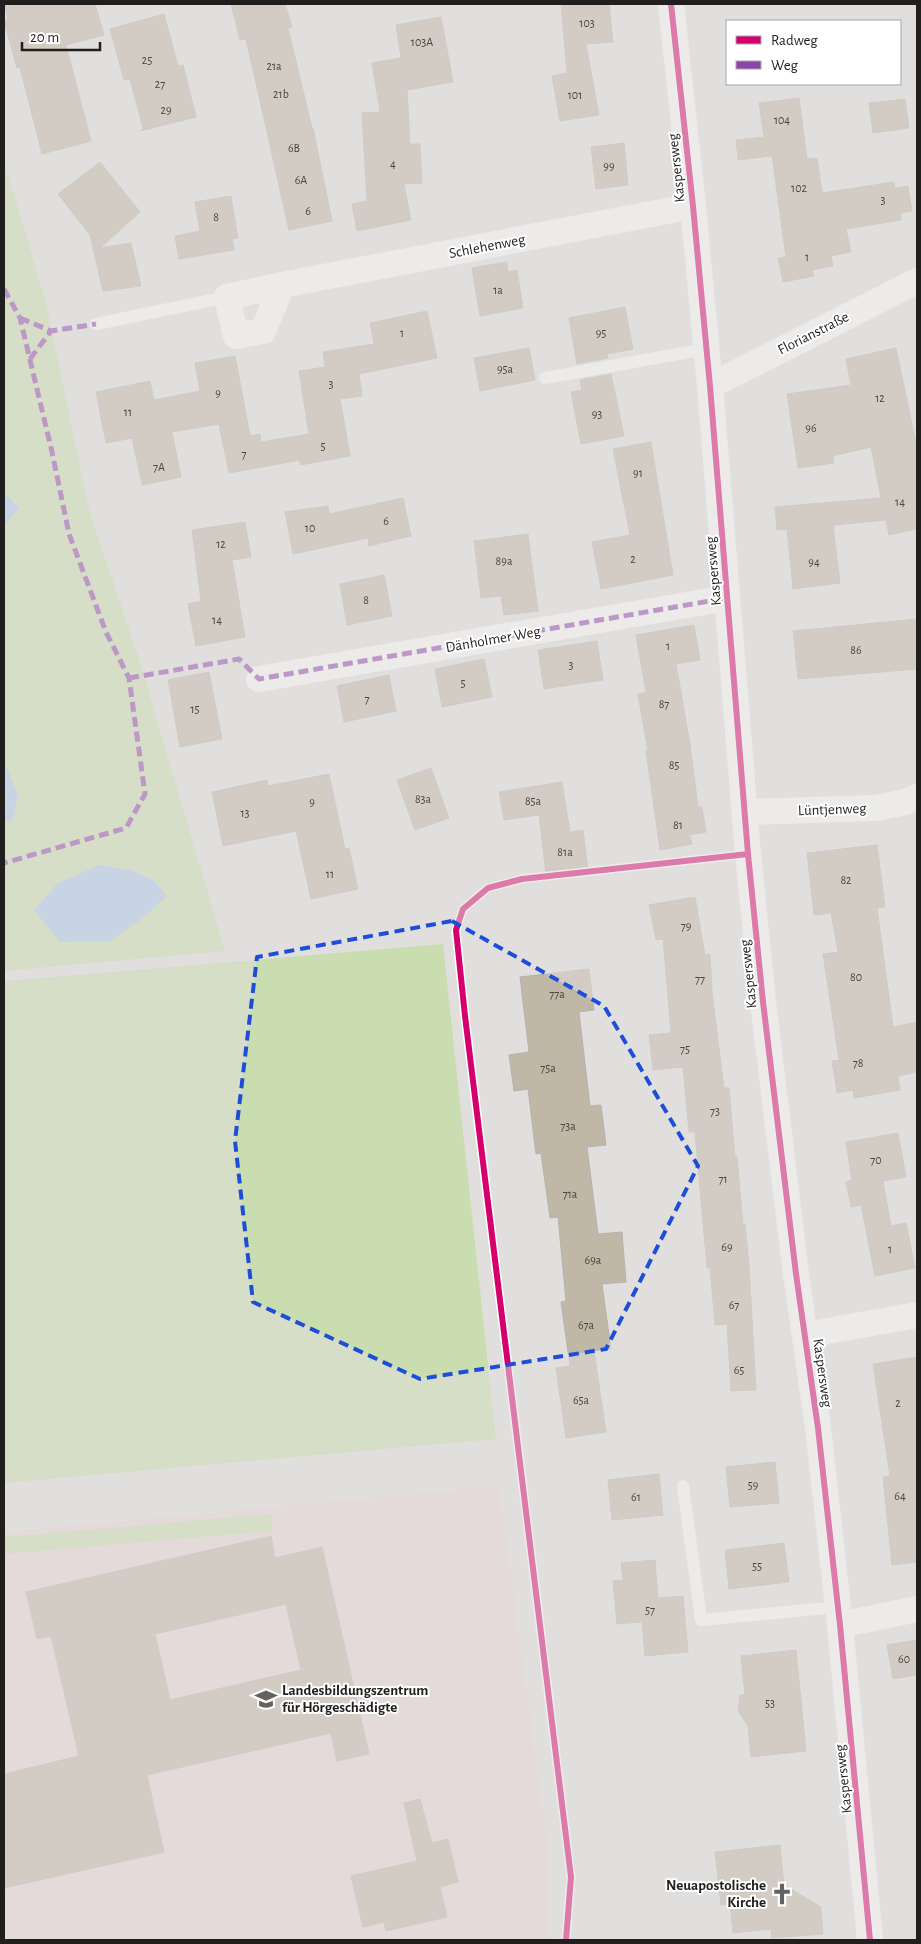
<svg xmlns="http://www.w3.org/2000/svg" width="921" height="1944" font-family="'Alegreya Sans',sans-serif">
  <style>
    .education { fill: #e6d6d5 }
    .green { fill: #caddb0 }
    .water { fill: #a8c5ec }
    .building { fill: #c1b7a6; stroke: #b4b3b2; fill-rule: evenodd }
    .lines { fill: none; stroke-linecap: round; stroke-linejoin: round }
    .lane { stroke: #fafafa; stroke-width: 12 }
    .street { stroke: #fafafa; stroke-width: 26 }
    .quiet { stroke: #8e44ad; stroke-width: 5; stroke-dasharray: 10 5; stroke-linecap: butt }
    .cycleway-casing { stroke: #fff; stroke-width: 9 }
    .cycleway { stroke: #d6006c; stroke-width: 6 }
    .marked { fill: none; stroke: #1d4ed8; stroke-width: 4; stroke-dasharray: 10 6; stroke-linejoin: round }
    .labels { text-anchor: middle; stroke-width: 4; stroke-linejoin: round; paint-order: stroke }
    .number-label { font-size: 12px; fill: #484540 }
    .street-label { font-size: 15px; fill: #201f1e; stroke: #fff }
    .poi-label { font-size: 15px; font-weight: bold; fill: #201f1e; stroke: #fff; text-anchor: start }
  </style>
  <rect width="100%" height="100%" fill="#e1dfdd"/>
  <polygon class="education" points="499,1486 550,1865 549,1940 4,1940 4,1532"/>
  <g class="green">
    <polygon points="4,160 46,303 89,510 139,659 225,951 4,971"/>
    <polygon points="443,944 496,1439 4,1483 4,981"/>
    <polygon points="271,1514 272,1531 4,1554 4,1537"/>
  </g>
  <g class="water">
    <polygon points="4,492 19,509 4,525"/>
    <polygon points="4,760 18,797 12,820 4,822"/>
    <polygon points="99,865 131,870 153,880 167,896 144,917 110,941 60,942 34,910 57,884"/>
  </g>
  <g class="building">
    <polygon points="4,4 95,4 104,35 66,45 91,141 42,154 20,67 17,68 4,21 8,19"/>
    <polygon points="231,4 285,4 292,27 288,28 312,128 313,128 332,221 289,230 246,39 240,40"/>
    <polygon points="561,4 609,4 613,42 586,44 599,115 560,121 552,76 567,73"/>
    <polygon points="164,14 178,66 183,65 196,117 140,131 144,127 143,128 130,79 124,80 110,29"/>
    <polygon points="441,17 453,82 407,90 410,144 420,144 422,183 404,184 411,220 357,231 352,204 367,201 362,113 380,112 372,63 401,58 396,25"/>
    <polygon points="799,98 807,159 817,158 822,193 894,182 895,188 908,186 912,211 900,213 901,220 846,229 851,252 831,256 833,266 812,270 814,276 783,282 778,258 786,257 772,156 738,160 736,140 764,137 759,103"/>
    <polygon points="905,99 909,128 873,133 869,103"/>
    <polygon points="624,143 628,185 596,189 591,147"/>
    <polygon points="100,162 140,212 100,248 131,243 141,286 103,291 90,235 58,194"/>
    <polygon points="231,196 238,238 232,239 234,250 179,259 175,236 200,231 195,202"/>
    <polygon points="507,262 508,272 517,270 523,308 480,316 472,268"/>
    <polygon points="625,307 633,349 607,354 608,358 577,364 569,318"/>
    <polygon points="427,311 437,358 359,374 362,396 340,399 350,456 300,465 300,460 229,473 219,424 172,432 181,477 142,485 132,438 106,443 96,392 150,381 154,400 200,391 195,363 235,356 250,436 260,434 261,442 309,434 299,371 325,367 323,352 374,344 370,323"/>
    <polygon points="529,348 535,380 480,391 474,358"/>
    <polygon points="896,348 917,448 917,529 889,535 886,520 833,525 840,583 793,589 787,529 777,530 775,507 881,498 871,447 833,456 834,463 798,468 787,394 851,385 846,359"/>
    <polygon points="611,374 624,436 581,444 571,392 582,390 580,380"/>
    <polygon points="651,442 673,575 601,589 592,542 630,535 613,449"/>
    <polygon points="403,498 411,536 369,546 368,538 293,554 285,512 328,506 329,514"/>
    <polygon points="245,522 251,557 232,560 245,637 196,646 188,604 201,601 192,530"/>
    <polygon points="528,534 538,611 504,615 501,596 481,598 474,541"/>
    <polygon points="384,575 392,616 347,625 340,584"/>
    <polygon points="917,619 917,669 798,679 793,631"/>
    <polygon points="694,625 700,660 676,664 690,744 698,807 702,807 706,832 690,835 692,844 660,850 646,751 648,751 638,694 646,692 636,635"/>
    <polygon points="597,641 603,680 544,689 538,650"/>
    <polygon points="484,659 492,697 442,707 435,669"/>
    <polygon points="209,672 222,739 180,747 168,680"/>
    <polygon points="389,675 396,711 344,722 337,686"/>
    <polygon points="431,768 449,818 415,830 397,780"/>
    <polygon points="329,774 345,849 349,848 358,889 311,899 296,831 223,846 212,792 267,780 268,786"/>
    <polygon points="562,782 570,832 583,830 588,869 546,874 539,815 504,820 499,792"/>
    <polygon points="877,845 885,907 877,908 893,1027 917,1022 917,1072 898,1076 900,1090 854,1098 853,1090 837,1093 832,1061 839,1060 823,954 838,952 831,913 814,915 807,853"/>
    <polygon points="695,897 705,955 710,954 712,992 724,1088 729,1088 735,1157 737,1157 743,1225 745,1224 749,1265 756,1390 731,1391 727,1324 715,1325 710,1268 707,1268 695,1132 689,1132 683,1067 653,1070 649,1035 671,1033 663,939 656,940 649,905"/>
    <polygon points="589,969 594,1010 579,1012 590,1106 601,1105 606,1145 587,1147 598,1234 622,1232 626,1282 602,1284 611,1349 594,1351 606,1432 566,1438 556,1368 570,1366 561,1302 566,1301 558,1217 550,1218 541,1153 536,1154 528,1089 514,1091 509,1055 529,1052 520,977"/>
    <polygon points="898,1133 906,1177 883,1181 891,1226 906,1223 915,1268 875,1276 861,1205 851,1207 846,1182 852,1180 846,1142"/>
    <polygon points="917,1357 917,1562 892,1565 883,1477 890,1476 873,1364"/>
    <polygon points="775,1462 779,1503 730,1507 726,1467"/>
    <polygon points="659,1474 663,1515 612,1520 608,1480"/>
    <path d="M271 1536 275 1558 322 1547 369 1754 337 1761 331 1733 147 1775 164 1852 4 1888V1774L79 1756 51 1636 37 1639 26 1592ZM286 1604 301 1670 170 1700 155 1634Z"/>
    <polygon points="784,1543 789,1582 729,1589 725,1550"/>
    <polygon points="655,1560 658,1598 683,1596 688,1652 645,1656 642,1622 617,1624 613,1581 623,1580 621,1563"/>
    <polygon points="917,1640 917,1675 893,1679 887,1645"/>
    <polygon points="796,1650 806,1751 751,1757 748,1726 738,1711 740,1695 745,1695 741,1656"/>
    <polygon points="420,1799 432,1843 448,1839 458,1882 440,1887 447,1917 386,1931 384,1922 363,1927 351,1876 417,1861 404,1803"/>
    <polygon points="780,1845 784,1885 821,1907 823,1934 772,1938 771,1929 733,1933 730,1904 721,1905 715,1852"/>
  </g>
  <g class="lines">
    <g class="lane">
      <polyline points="96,324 227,297"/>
      <polyline points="545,378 706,349"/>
      <polyline points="683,1486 701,1620 838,1607"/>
    </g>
    <g class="street">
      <polyline points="671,4 693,206 710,386 748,854 763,1002 796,1274 818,1428 840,1625 870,1940"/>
      <polyline points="282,285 263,331 236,336 227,297 282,285 693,206"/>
      <polyline points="710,386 917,281"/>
      <polyline points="259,679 727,598"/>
      <polyline points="745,812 876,808 905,802 917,797"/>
      <polyline points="805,1335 917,1315"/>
      <polyline points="840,1625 917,1609"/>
    </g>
    <g class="quiet">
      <polyline points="4,289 20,318 52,452 69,534 106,632 129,678 145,794 126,828 4,863"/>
      <polyline points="20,318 51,331 96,324"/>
      <polyline points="30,359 51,331"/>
      <polyline points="129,678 239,659 259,679 727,598"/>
    </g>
    <g class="cycleway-casing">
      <g id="cycleway">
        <polyline points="671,4 693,206 710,386 748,854 763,1002 796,1274 818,1428 840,1625 870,1940"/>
        <polyline points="566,1940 571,1877 465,1016 456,930 463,909 488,888 522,879 748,854"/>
      </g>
    </g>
    <use href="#cycleway" class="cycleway"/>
  </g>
  <path d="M0 0H921V1944H0ZM452 921 604 1006 698 1166 606 1349 420 1379 253 1302 235 1141 257 957Z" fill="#e1dfdd" fill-opacity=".55" fill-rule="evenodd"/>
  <path class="marked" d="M452 921 604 1006 698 1166 606 1349 420 1379 253 1302 235 1141 257 957Z"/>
  <defs>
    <g id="school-bare" transform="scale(1.725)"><path d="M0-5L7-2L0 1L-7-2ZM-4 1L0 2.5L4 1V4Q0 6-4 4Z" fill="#646261" stroke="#fff" stroke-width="2.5" paint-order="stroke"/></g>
    <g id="church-bare" transform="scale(1.725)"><path d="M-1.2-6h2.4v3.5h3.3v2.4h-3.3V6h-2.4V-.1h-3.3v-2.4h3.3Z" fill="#646261" stroke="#fff" stroke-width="2.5" paint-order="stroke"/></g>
  </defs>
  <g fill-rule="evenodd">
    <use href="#school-bare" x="266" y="1699"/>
    <use href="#church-bare" x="782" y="1894"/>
  </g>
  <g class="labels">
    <g class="number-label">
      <text x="587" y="27">103</text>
      <text x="422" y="46">103A</text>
      <text x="147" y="64">25</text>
      <text x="274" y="70">21a</text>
      <text x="160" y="88">27</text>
      <text x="281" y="98">21b</text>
      <text x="575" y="99">101</text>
      <text x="166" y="114">29</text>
      <text x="782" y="124">104</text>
      <text x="294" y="152">6B</text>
      <text x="393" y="168">4</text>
      <text x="609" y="170">99</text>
      <text x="301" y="184">6A</text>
      <text x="799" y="192">102</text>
      <text x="883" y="204">3</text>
      <text x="308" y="215">6</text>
      <text x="216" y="221">8</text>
      <text x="807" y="261">1</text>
      <text x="498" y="294">1a</text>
      <text x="402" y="337">1</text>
      <text x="601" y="337">95</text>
      <text x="505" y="373">95a</text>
      <text x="331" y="388">3</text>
      <text x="218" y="397">9</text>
      <text x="880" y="402">12</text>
      <text x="128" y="416">11</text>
      <text x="597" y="418">93</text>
      <text x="811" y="432">96</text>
      <text x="323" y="450">5</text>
      <text x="244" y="458">7</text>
      <text x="159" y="471">7A</text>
      <text x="638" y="477">91</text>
      <text x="900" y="506">14</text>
      <text x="386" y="525">6</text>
      <text x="310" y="532">10</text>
      <text x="221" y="548">12</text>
      <text x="633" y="563">2</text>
      <text x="504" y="565">89a</text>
      <text x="814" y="566">94</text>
      <text x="366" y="604">8</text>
      <text x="217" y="624">14</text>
      <text x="668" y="650">1</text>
      <text x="856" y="654">86</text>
      <text x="571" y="669">3</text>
      <text x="463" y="687">5</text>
      <text x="367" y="703">7</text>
      <text x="664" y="708">87</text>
      <text x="195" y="713">15</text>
      <text x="674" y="769">85</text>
      <text x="423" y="803">83a</text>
      <text x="533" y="805">85a</text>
      <text x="312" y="806">9</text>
      <text x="245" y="817">13</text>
      <text x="678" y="829">81</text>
      <text x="565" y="856">81a</text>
      <text x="330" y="878">11</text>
      <text x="846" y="884">82</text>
      <text x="686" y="930">79</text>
      <text x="856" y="981">80</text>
      <text x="700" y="983">77</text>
      <text x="557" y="998">77a</text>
      <text x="685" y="1053">75</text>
      <text x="858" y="1067">78</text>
      <text x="548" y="1072">75a</text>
      <text x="715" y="1115">73</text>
      <text x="568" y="1130">73a</text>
      <text x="876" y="1164">70</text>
      <text x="723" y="1183">71</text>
      <text x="570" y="1198">71a</text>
      <text x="727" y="1251">69</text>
      <text x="890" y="1253">1</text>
      <text x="593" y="1264">69a</text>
      <text x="734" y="1309">67</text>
      <text x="586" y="1329">67a</text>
      <text x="739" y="1374">65</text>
      <text x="581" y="1404">65a</text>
      <text x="898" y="1407">2</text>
      <text x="753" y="1489">59</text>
      <text x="900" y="1500">64</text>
      <text x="636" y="1501">61</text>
      <text x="757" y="1570">55</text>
      <text x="650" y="1614">57</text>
      <text x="904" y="1663">60</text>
      <text x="770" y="1707">53</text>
    </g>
    <g class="street-label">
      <text transform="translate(676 168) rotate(-96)" y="5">Kaspersweg</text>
      <text transform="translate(487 246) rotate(-11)" y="5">Schlehenweg</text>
      <text transform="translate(813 333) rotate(-27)" y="5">Florianstraße</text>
      <text transform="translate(713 571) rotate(-95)" y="5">Kaspersweg</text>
      <text transform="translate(493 639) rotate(-10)" y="5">Dänholmer Weg</text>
      <text transform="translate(832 809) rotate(-2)" y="5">Lüntjenweg</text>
      <text transform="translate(748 974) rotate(-96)" y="5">Kaspersweg</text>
      <text transform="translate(823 1373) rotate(82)" y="5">Kaspersweg</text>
      <text transform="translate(843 1779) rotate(-96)" y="5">Kaspersweg</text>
    </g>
    <g class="poi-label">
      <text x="282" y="1695">Landesbildungszentrum<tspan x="282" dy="17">für Hörgeschädigte</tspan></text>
      <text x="766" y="1890" text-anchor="end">Neuapostolische<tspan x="766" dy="17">Kirche</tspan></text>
    </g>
  </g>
  <rect width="921" height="1944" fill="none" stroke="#201f1e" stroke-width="10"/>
  <rect x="726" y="20" width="175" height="65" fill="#ffffff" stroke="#a6a5a5"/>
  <rect x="736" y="36" width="25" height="8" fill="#d6006c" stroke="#a6a5a5"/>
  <text x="771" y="45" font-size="15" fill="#201f1e">Radweg</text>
  <rect x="736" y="61" width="25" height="8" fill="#8e44ad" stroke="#a6a5a5"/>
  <text x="771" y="70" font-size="15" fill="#201f1e">Weg</text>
  <path d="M22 42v8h78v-8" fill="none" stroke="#201f1e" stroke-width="2.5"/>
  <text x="30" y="42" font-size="15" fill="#201f1e" stroke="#ffffff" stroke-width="4" paint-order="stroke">20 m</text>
</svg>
